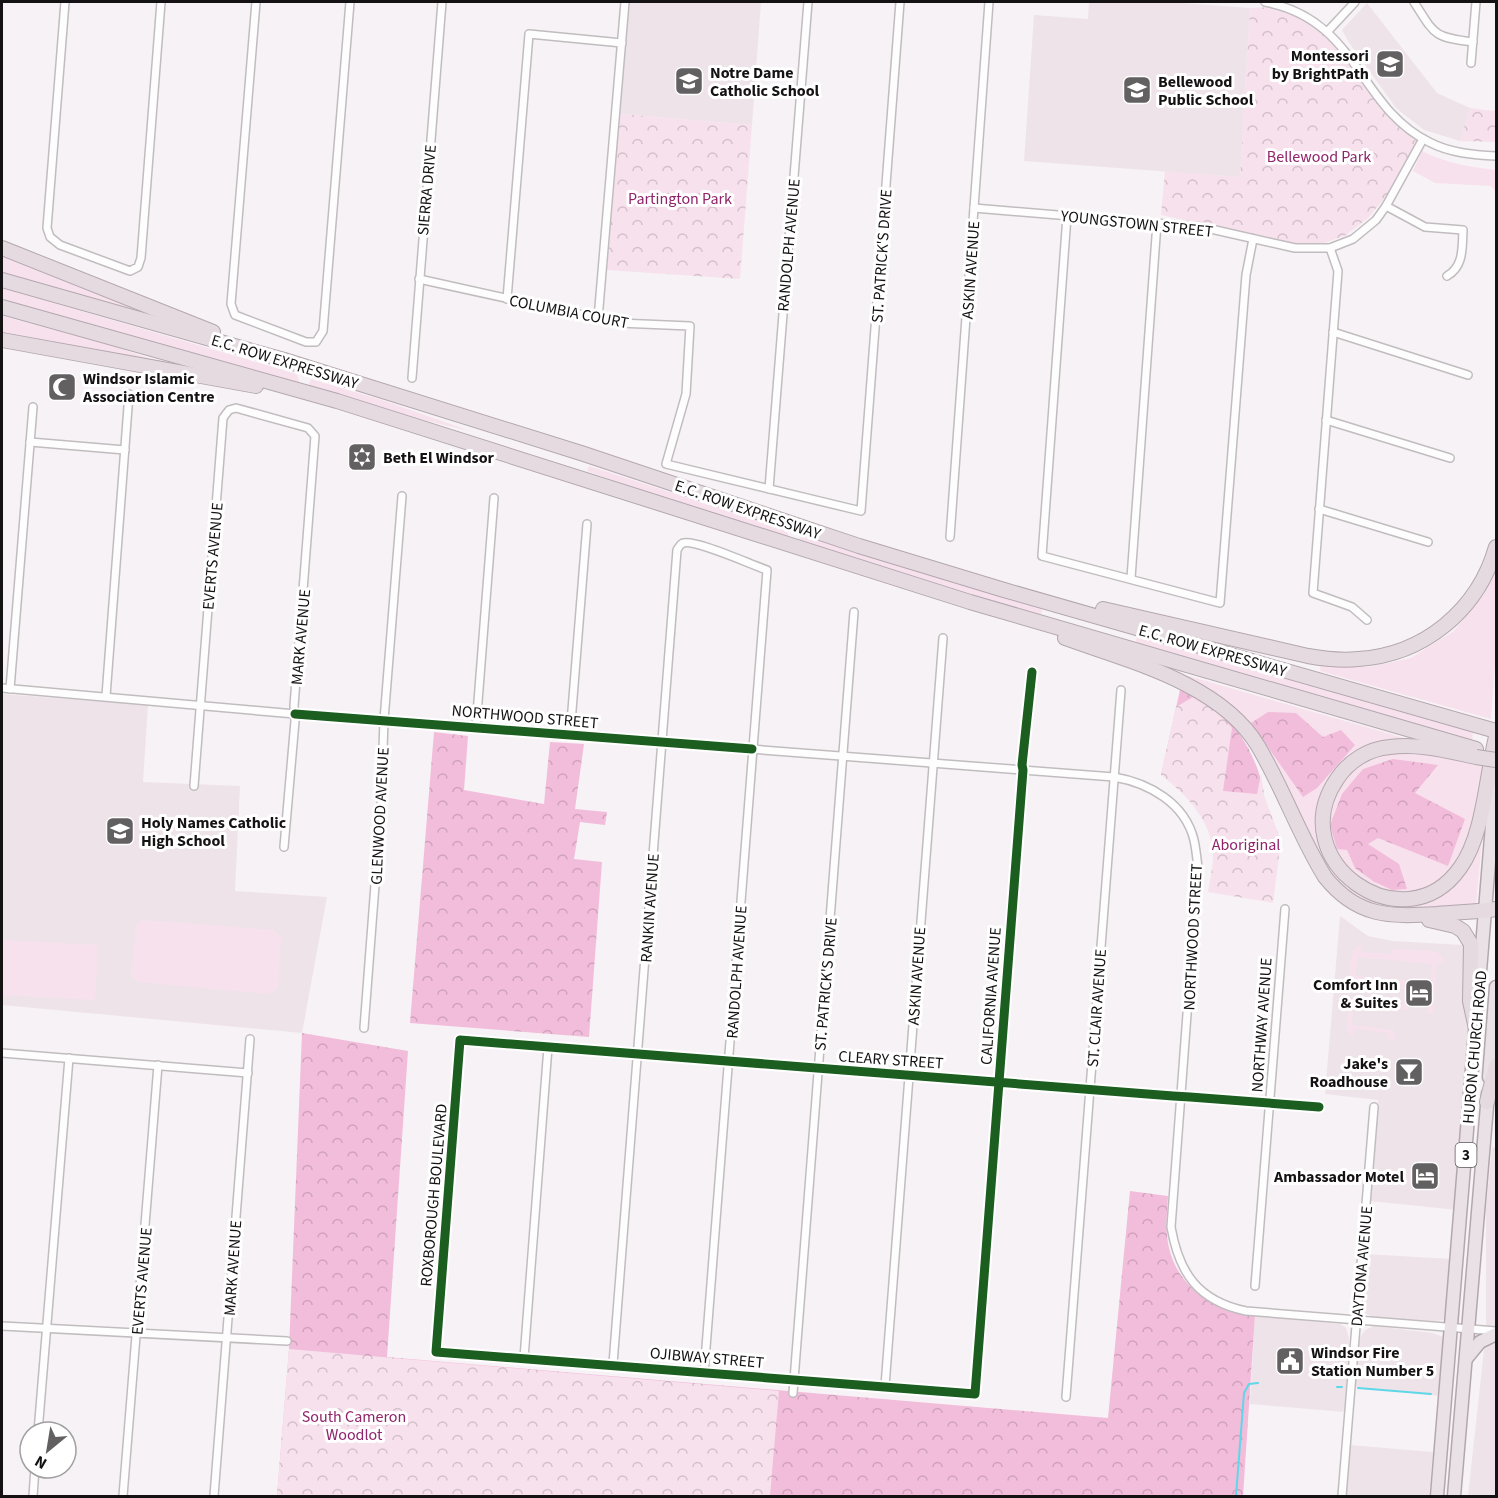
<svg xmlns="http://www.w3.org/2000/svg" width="1498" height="1498" font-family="'Source Sans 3',sans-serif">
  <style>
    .built { fill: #eee3e9 }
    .grass { fill: #f7e1ed }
    .forest { fill: url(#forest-crowns) }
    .park { fill: url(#park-crowns) }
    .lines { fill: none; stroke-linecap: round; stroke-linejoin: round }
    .stream { stroke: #5fd7e8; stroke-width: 2 }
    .minor-casing { stroke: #c1bdbf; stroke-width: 10 }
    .trunk-casing { stroke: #b3a7ae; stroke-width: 15 }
    .motorway-casing { stroke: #b3a7ae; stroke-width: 16 }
    .minor { stroke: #fefdfe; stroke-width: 7 }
    .trunk { stroke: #e9e1e6; stroke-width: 12 }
    .motorway { stroke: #e4dae0; stroke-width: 14 }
    .motorway-bridge-casing { stroke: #b3a7ae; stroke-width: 16; stroke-linecap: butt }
    .motorway-bridge { stroke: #e4dae0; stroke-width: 14 }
    .cycleway-casing { stroke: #fff; stroke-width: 13 }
    .cycleway { stroke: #1b5e20; stroke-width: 9 }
    .labels { text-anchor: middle; stroke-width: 6; stroke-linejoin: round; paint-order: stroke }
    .shield { fill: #fff; stroke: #5a595a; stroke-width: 1.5 }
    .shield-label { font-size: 15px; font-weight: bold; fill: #141213 }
    .poi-label { font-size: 16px; font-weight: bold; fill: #141213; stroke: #fff; text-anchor: start }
    .park-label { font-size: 16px; fill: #90246a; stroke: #fff }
    .street-label { font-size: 16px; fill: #141213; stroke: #fff }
  </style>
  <defs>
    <pattern id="forest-crowns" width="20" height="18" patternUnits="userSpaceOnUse" patternTransform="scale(1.5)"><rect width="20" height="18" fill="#f2bddb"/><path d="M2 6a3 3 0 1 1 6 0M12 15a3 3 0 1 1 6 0" fill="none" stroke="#cfa1bb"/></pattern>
    <pattern id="park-crowns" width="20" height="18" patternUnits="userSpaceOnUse" patternTransform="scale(1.5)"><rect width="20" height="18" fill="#f7e1ed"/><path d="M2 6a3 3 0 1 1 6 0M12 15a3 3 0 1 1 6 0" fill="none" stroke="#d3c0ca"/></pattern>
  </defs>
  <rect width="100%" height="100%" fill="#f7f2f5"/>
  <g class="built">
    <polygon points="629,2 761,2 752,125 620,114"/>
    <polygon points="1089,2 1168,2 1250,8 1240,177 1024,161 1034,15 1088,19"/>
    <polygon points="1367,3 1437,93 1470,108 1460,141 1424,130 1396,108 1350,44 1342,30"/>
    <polygon points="2,694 148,705 143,782 240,786 235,891 327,897 302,1033 2,1005"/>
    <polygon points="1340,916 1368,936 1393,941 1463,945 1470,958 1465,1113 1457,1210 1370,1201 1378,1100 1325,1094"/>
    <polygon points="1492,1146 1496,1149 1496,1496 1468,1496 1486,1331 1486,1208"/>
    <polygon points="1365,1254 1452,1259 1448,1313 1443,1320 1435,1321 1373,1317 1365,1313 1362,1307"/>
    <polygon points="1255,1315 1340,1324 1346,1328 1349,1338 1345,1412 1250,1404"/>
    <polygon points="1374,1326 1433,1333 1443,1337 1446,1344 1441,1396 1355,1387 1359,1339 1365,1330"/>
    <polygon points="1350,1445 1433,1452 1429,1496 1346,1496"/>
  </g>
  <g class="grass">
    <path d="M1422 151C1445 163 1470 167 1496 170V192L1491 186 1435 183 1413 171Z"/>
    <polygon points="2,255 163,317 163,321 2,273"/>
    <polygon points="2,288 297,374 299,382 294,384 2,299"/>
    <polygon points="2,316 107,344 166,364 2,333"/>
    <polygon points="311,379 382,400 470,431 357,404 307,389"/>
    <polygon points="589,466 787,530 789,539 721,519 587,471"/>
    <polygon points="805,536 1038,606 1042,610 1041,615 1037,617 799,546 798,539"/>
    <polygon points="1496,558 1496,651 1491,719 1320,671 1321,664 1369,667 1411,658 1454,631 1484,594"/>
    <polygon points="1137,635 1473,732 1472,742 1135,647"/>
    <polygon points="1171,671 1408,739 1335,774 1324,850 1376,901 1405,906 1437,899 1458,882 1474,856 1481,839 1482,840 1476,906 1405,912 1358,900 1324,869 1264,747"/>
    <polygon points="1396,753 1435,755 1483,766 1471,831 1460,864 1439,884 1418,893 1375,891 1343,868 1329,832 1332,807 1341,785 1358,766 1377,758"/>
    <polygon points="143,920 275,930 281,938 278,988 269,994 139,982 131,976 136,925"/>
    <polygon points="2,940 98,945 95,1000 2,995"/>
    <path d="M1362 946V952L1391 954 1392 949 1435 951 1442 956 1443 963H1437L1433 1014 1427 1013 1432 964 1357 957 1356 976 1411 981 1408 1010 1353 1005 1352 1025 1394 1030 1396 1040 1388 1039V1033L1354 1029 1353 1037 1347 1031 1348 1005 1353 997H1358V1003L1403 1006 1404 989 1359 984 1358 990 1352 987C1347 977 1349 956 1356 947Z"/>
  </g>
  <g class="forest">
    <path d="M1180 690C1192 697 1205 703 1217 711 1242 729 1260 765 1264 795L1223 792 1161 775Z"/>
    <polygon points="1268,712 1296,713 1323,737 1341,730 1355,745 1317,788 1303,797 1251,723"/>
    <polygon points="434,732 468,736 464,790 544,804 550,742 584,744 575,809 607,812 605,825 580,822 574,859 602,862 589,1037 410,1023"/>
    <polygon points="1393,759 1438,765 1415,793 1465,819 1448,866 1378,838 1368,844 1399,864 1407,889 1392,890 1373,881 1355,868 1347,850 1337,849 1330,825 1342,794 1363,769"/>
    <path d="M302 1033 408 1051 387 1357 1108 1418 1130 1191 1168 1196C1167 1213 1165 1231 1169 1248 1178 1287 1216 1314 1255 1315L1243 1496H277L289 1349Z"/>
  </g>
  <g class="park">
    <polygon points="1271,7 1292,14 1308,22 1327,36 1382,109 1417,142 1388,194 1368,218 1346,235 1319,245 1292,244 1161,215 1165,171 1240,177 1250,8"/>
    <polygon points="1470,108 1493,111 1496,109 1496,142 1460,141"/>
    <polygon points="620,114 752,125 740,279 607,270"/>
    <path d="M1193 697 1219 713 1232 728 1223 791 1257 794 1261 774 1264 795 1281 841 1273 903 1208 892C1210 880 1213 867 1213 855 1212 820 1186 795 1161 775L1176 707Z"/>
    <polygon points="289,1349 779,1391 770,1496 277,1496"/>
  </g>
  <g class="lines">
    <g class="stream">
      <polyline points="1337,1387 1342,1387"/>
      <polyline points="1358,1388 1431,1394"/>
      <polyline points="1236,1496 1244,1393 1249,1384 1258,1383"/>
    </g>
    <g class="minor-casing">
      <g id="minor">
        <polyline points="65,2 47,228 50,237 60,245 130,271 138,267 141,258 161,2"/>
        <polyline points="256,2 231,304 235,315 306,342 316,342 323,331 350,2"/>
        <path d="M1265 2C1359 20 1357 106 1429 142 1450 153 1474 155 1496 156"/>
        <path d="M1414 2C1435 35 1433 37 1473 42"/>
        <polyline points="1328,31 1355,2"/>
        <polyline points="1471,63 1476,2"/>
        <path d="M1386 206 1425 227 1463 230C1462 248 1464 266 1447 276"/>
        <polyline points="974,208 1202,227 1295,248 1330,248 1353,239 1376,220 1386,206 1423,139"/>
        <polyline points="1067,216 1042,556 1220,603 1246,275 1253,239"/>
        <polyline points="1330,248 1338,271 1313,593 1352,607 1367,620"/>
        <polyline points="419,279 619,323 690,326 686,394 666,464 861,511 900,2"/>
        <polyline points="507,299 529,34 622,43"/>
        <polyline points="598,319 625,2"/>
        <polyline points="1333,332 1468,375"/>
        <polyline points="412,378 442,2"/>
        <polyline points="1326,420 1450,458"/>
        <polyline points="30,442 125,450"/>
        <polyline points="769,489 808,2"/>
        <polyline points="1319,509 1428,542"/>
        <polyline points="950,537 989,2"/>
        <polyline points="1131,578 1157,223"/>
        <polyline points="1032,672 1022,765 1023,770 975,1394 436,1352 460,1040 1173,1096 1190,1097 1319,1107"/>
        <path d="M2 688 295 714 1114 777C1149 783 1185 803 1194 840 1196 849 1197 859 1198 868L1171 1227C1179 1273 1198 1301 1246 1311L1496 1331"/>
        <polyline points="10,689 33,407"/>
        <polyline points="106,696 129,394"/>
        <polyline points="476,727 494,498"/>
        <polyline points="570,735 587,524"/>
        <polyline points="194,786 223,418 229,410 236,408 308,428 315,436 294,706 295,721 284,847"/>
        <polyline points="364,1028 381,807 384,720 402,496"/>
        <polyline points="2,1053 248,1073"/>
        <polyline points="1255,1286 1285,909"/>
        <polyline points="2,1326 287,1341"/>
        <polyline points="524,1358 548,1047"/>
        <path d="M613 1364 677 550C679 547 679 545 683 543 695 539 752 565 767 570L704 1373"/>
        <polyline points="885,1386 943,638"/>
        <polyline points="793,1393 854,612"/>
        <polyline points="1066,1397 1121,690"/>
        <polyline points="38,1432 69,1058"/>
        <polyline points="33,1496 35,1468"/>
        <polyline points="123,1496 158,1065"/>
        <polyline points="214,1496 250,1039"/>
        <polyline points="1342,1496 1374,1107"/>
      </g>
    </g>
    <g class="trunk-casing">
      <g id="trunk">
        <polyline points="1489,1077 1496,987"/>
        <polyline points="1466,1359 1480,1342 1496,1334"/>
        <polyline points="1437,1496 1496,776"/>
        <polyline points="1454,1496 1488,1094"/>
      </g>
    </g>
    <g class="motorway-casing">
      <g id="motorway">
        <polyline points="2,248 213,332"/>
        <polyline points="2,280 284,360 584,454 859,546 1004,590 1496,731"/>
        <polyline points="2,307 337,401 970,602 1476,749"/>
        <polyline points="2,340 256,386"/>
        <path d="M1103 609 1308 656C1325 659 1341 661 1358 659 1424 655 1478 610 1496 547"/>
        <path d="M1065 638C1129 661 1221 684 1258 746 1283 788 1299 835 1325 877 1357 917 1389 917 1437 914 1457 912 1477 912 1496 909"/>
        <path d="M1476 757C1448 751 1418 743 1390 747 1368 749 1349 761 1337 779 1281 861 1404 947 1460 868 1484 835 1486 777 1496 737"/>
        <polyline points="1429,920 1455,926 1463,931 1471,944 1470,1001 1476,1029"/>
        <polyline points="1487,1102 1496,1066"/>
      </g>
    </g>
    <use href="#minor" class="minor"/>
    <use href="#trunk" class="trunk"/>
    <use href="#motorway" class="motorway"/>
    <g class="motorway-bridge-casing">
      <polyline id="motorway-bridge" points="1476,757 1496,760"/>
    </g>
    <use href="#motorway-bridge" class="motorway-bridge"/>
    <g class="cycleway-casing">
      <g id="cycleway">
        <polyline points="1032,672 1022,765 1023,770 975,1394 436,1352 460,1040 1173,1096 1190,1097 1319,1107"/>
        <polyline points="295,714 752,749"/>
      </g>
    </g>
    <use href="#cycleway" class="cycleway"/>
  </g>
  <defs>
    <g id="school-square" transform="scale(1.5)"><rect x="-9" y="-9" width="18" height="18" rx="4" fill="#636062" stroke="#fff"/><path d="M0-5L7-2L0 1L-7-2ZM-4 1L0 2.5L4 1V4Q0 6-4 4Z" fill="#fff"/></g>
    <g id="mosque-square" transform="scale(1.5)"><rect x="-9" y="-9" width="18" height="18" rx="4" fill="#636062" stroke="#fff"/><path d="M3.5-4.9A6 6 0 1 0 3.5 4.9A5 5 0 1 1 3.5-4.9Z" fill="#fff"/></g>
    <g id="synagogue-square" transform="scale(1.5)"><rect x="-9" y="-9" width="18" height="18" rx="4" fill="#636062" stroke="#fff"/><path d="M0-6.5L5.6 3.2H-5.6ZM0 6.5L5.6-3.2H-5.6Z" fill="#fff"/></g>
    <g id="hotel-square" transform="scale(1.5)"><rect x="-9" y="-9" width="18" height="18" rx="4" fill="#636062" stroke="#fff"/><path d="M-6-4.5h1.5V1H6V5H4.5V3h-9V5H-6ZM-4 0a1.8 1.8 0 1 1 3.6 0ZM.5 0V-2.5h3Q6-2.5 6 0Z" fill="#fff"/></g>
    <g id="bar-square" transform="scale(1.5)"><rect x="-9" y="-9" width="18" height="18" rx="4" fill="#636062" stroke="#fff"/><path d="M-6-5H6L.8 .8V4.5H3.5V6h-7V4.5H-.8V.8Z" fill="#fff"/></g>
    <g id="civic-square" transform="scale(1.5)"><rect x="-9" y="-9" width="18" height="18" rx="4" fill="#636062" stroke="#fff"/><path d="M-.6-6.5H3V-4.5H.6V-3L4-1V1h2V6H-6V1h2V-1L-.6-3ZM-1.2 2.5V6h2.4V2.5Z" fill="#fff"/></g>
  </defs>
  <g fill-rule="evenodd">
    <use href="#school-square" x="1390" y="64"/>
    <use href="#school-square" x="689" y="81"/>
    <use href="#school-square" x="1137" y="90"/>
    <use href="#mosque-square" x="62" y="387"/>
    <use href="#synagogue-square" x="362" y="457"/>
    <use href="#school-square" x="120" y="831"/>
    <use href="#hotel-square" x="1419" y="993"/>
    <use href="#bar-square" x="1409" y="1072"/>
    <use href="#hotel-square" x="1425" y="1176"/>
    <use href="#civic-square" x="1290" y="1361"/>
  </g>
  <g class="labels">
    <rect class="shield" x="1455.5" y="1143" width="21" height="24" rx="4.5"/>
    <g class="shield-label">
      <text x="1466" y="1160">3</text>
    </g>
    <g class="poi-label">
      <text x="1369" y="61" text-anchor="end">Montessori<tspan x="1369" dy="18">by BrightPath</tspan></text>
      <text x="710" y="78">Notre Dame<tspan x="710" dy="18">Catholic School</tspan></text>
      <text x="1158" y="87">Bellewood<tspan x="1158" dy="18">Public School</tspan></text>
      <text x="83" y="384">Windsor Islamic<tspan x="83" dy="18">Association Centre</tspan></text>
      <text x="383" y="463">Beth El Windsor</text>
      <text x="141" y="828">Holy Names Catholic<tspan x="141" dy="18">High School</tspan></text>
      <text x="1398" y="990" text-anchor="end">Comfort Inn<tspan x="1398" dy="18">&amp; Suites</tspan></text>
      <text x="1388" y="1069" text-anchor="end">Jake's<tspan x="1388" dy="18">Roadhouse</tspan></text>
      <text x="1404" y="1182" text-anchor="end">Ambassador Motel</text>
      <text x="1311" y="1358">Windsor Fire<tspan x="1311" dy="18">Station Number 5</tspan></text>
    </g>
    <g class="park-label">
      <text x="1319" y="162">Bellewood Park</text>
      <text x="680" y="204">Partington Park</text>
      <text x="1246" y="850">Aboriginal</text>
      <text x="354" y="1422">South Cameron<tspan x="354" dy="18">Woodlot</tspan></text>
    </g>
    <g class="street-label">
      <text transform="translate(426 190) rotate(-85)" y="6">SIERRA DRIVE</text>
      <text transform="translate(1137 223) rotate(6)" y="6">YOUNGSTOWN STREET</text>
      <text transform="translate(788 245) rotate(-85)" y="6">RANDOLPH AVENUE</text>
      <text transform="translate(881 256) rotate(-86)" y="6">ST. PATRICK'S DRIVE</text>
      <text transform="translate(970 270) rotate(-86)" y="6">ASKIN AVENUE</text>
      <text transform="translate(569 311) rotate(11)" y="6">COLUMBIA COURT</text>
      <text transform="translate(285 361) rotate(17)" y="6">E.C. ROW EXPRESSWAY</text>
      <text transform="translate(748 509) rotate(19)" y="6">E.C. ROW EXPRESSWAY</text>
      <text transform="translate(212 556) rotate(-85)" y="6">EVERTS AVENUE</text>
      <text transform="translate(300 637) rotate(-85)" y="6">MARK AVENUE</text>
      <text transform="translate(1213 650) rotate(16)" y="6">E.C. ROW EXPRESSWAY</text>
      <text transform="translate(525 716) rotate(5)" y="6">NORTHWOOD STREET</text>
      <text transform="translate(379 816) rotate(-87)" y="6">GLENWOOD AVENUE</text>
      <text transform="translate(649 908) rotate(-86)" y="6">RANKIN AVENUE</text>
      <text transform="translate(1192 937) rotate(-87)" y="6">NORTHWOOD STREET</text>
      <text transform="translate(736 972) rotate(-86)" y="6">RANDOLPH AVENUE</text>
      <text transform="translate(916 976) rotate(-86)" y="6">ASKIN AVENUE</text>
      <text transform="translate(825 984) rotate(-85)" y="6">ST. PATRICK'S DRIVE</text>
      <text transform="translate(990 996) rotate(-86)" y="6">CALIFORNIA AVENUE</text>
      <text transform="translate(1096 1008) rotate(-86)" y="6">ST. CLAIR AVENUE</text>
      <text transform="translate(1261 1025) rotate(-86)" y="6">NORTHWAY AVENUE</text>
      <text transform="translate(1474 1047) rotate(-85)" y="6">HURON CHURCH ROAD</text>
      <text transform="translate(891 1059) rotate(4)" y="6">CLEARY STREET</text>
      <text transform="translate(433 1195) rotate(-85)" y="6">ROXBOROUGH BOULEVARD</text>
      <text transform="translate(1361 1266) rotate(-85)" y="6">DAYTONA AVENUE</text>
      <text transform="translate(232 1268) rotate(-86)" y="6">MARK AVENUE</text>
      <text transform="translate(141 1281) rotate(-85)" y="6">EVERTS AVENUE</text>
      <text transform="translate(707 1357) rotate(5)" y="6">OJIBWAY STREET</text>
    </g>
  </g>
  <rect width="1498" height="1498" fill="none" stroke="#141213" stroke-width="6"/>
  <g transform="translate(48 1450) rotate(210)"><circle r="28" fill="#ffffff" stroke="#a1a0a1" stroke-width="1.5"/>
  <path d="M0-4.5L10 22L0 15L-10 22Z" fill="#636062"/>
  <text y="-9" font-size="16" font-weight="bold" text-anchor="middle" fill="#141213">N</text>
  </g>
</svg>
